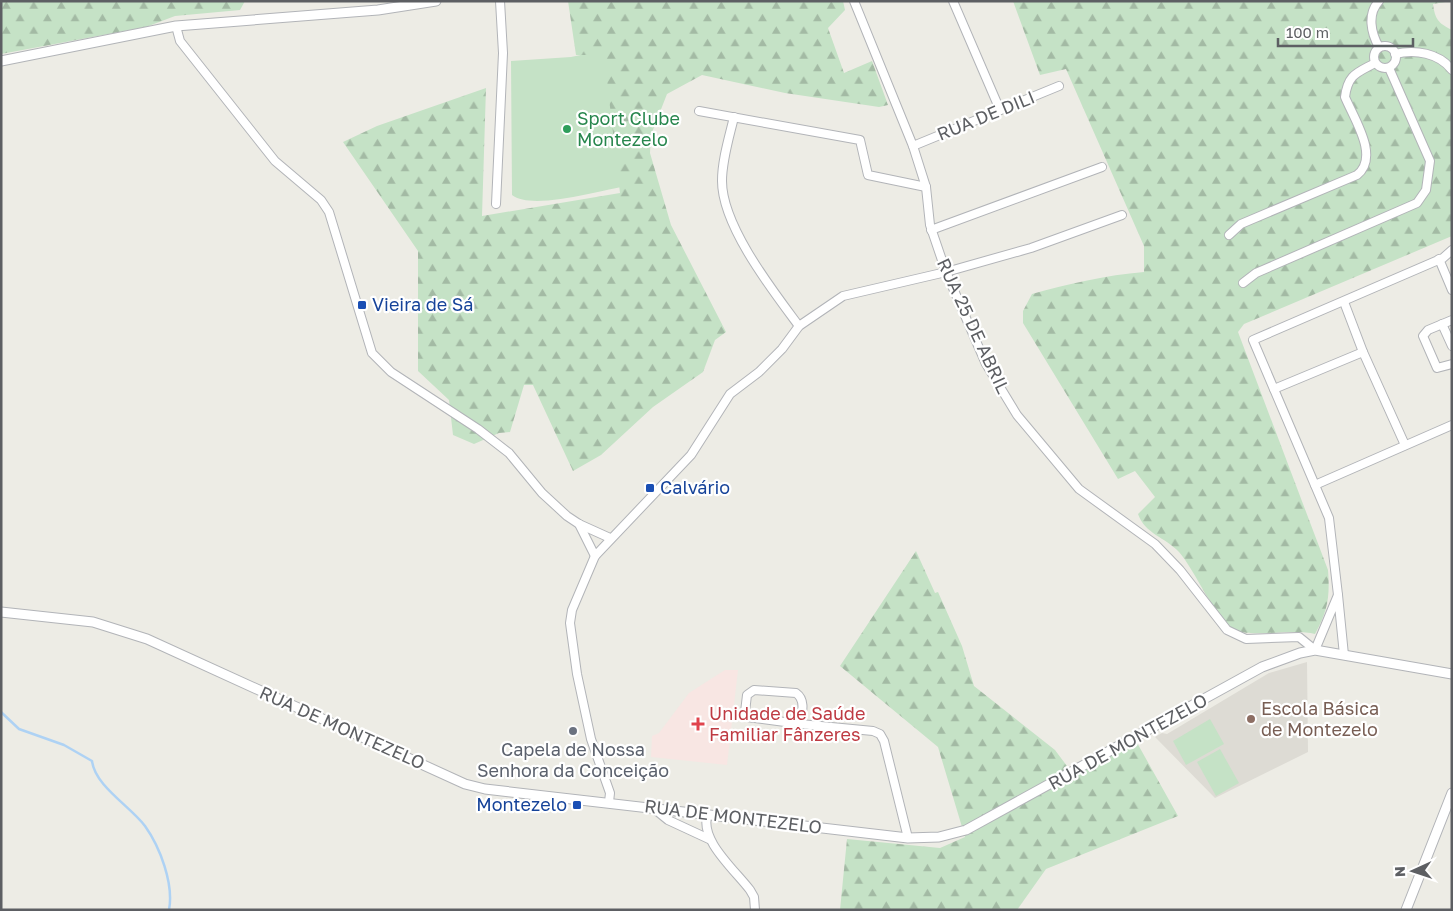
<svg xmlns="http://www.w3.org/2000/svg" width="1453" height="911" font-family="'Golos Text',sans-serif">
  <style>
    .education { fill: #dddbd4 }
    .medical { fill: #f8e6e3 }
    .green { fill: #c5e2c6 }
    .forest { fill: url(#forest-firs) }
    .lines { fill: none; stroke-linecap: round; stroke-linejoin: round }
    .stream { stroke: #aed2f4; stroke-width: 2.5 }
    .minor-casing { stroke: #b2b4b8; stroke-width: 10 }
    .tertiary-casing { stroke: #b2b4b8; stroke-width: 11 }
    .minor { stroke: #fff; stroke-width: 8 }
    .tertiary { stroke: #fff; stroke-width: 9 }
    .leisure-dot { fill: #2e9e5b; stroke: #fff; stroke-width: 2 }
    .transit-dot { fill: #1a4fb4; stroke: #fff; stroke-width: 2 }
    .education-dot { fill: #8d6e63; stroke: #fff; stroke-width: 2 }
    .health-dot { fill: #e0444e; stroke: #fff; stroke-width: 2 }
    .worship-dot { fill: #6b7280; stroke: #fff; stroke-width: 2 }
    .labels { text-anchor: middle; stroke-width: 4.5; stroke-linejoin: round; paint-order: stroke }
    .street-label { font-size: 18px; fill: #5d5f63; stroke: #fff }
    .leisure-label { font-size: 18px; fill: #27864d; stroke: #fff; text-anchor: start }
    .transit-label { font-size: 18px; fill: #164399; stroke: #fff; text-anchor: start }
    .education-label { font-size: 18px; fill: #785e54; stroke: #fff; text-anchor: start }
    .health-label { font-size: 18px; fill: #be3a42; stroke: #fff; text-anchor: start }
    .worship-label { font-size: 18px; fill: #5b616d; stroke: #fff }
  </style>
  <defs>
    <pattern id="forest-firs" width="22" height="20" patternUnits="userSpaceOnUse" patternTransform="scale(1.25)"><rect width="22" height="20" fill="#c5e2c6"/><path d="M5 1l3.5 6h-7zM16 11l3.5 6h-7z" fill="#a3baa4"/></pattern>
  </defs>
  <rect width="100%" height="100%" fill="#edece5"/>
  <polygon class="education" points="1307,662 1308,752 1215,798 1155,737 1162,733 1167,734 1269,673"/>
  <polygon class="medical" points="725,670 738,670 727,765 651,757 652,736 659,733 689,693"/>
  <g class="green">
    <path d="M605 50 627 186C601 190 532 211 512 195L511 61 571 57Z"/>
    <polygon points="1210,719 1224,744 1186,765 1173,741"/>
    <polygon points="1220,749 1239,783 1216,796 1197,762"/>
  </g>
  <g class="forest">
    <polygon points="1,1 245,1 240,10 175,16 146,27 1,54"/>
    <polygon points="568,1 843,1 845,10 828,28 844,73 872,61 888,105 879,107 785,93 702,75 667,94 651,135 650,153 671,225 726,332 715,340 703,372 653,407 601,455 573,471 533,385 524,385 510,432 499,433 474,444 453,435 449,400 418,371 418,251 343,142 377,126 486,88 482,216 620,193 604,55 576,55"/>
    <path d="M1013 1H1452L1433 4C1435 19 1438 23 1452 30V236L1244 324 1238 332 1328 570C1330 597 1328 610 1315 634 1293 628 1252 638 1235 630 1215 619 1195 570 1179 552 1165 537 1145 534 1138 514L1155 497 1135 471 1118 479 1023 323V311L1032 294C1068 284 1106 275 1144 272V246L1066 69 1040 75Z"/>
    <polygon points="916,551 935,593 938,592 962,646 974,686 1055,750 1070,770 1131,732 1178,816 1046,869 1017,910 840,910 847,839 940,848 965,837 938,747 840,666"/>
  </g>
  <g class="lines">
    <path class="stream" d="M1 712 19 729 64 745 92 761C95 786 130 806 145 826 160 847 174 884 169 910"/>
    <g class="minor-casing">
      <g id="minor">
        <polyline points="854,1 913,146 926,187 930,225 946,272 986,364 1017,415 1079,489 1155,544 1180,570 1227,630 1246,639 1299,637 1315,650 1338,595 1344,655"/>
        <polyline points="953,1 1000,110"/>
        <polyline points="176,26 180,41 275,161 321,200 329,212 372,353 391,372 478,429 509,453 542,493 567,516 579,524 610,538"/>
        <circle cx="1385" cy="57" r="11"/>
        <path d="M1379 47C1371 33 1367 14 1379 1"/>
        <path d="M1395 54C1415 49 1439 53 1452 70"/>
        <polyline points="699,111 860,140 868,175 926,187"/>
        <path d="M734 117C729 138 722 160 722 181 722 226 773 291 799 326"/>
        <polyline points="913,146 1059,86"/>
        <polyline points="496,204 503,53 500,1"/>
        <polyline points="931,230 1102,167"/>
        <path d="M1229 235 1241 224 1357 175C1380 157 1354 119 1345 97 1348 74 1357 73 1375 63"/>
        <polyline points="1439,259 1452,290"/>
        <polyline points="1243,283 1256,273 1417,203 1426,190 1430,161 1389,68"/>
        <polyline points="1344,302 1363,352 1405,445"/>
        <polyline points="1452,320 1428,330 1423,336 1437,368 1452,364"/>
        <polyline points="1442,324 1452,346"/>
        <polyline points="1274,389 1363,352"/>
        <polyline points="1315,485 1452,425"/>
        <polyline points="579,524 595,556"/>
        <polyline points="1338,595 1329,518 1253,340 1443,258 1452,250"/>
        <path d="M754 690 796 693C806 700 802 713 800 724L747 717 745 712 747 695Z"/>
        <polyline points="800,724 873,731 880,734 884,741 908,838"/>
        <polyline points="609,802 610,793 591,739 577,674 570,623 572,610 595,556 691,455 730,394 759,372 782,349 799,326 843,296 946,272 1031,248 1122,215"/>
        <polyline points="652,807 668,820 709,839"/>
        <path d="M708 814C698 839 735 870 750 890L754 897 755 910"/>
      </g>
    </g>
    <g class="tertiary-casing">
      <g id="tertiary">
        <polyline points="1,61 176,26 378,10 436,1"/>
        <polyline points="1,612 93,622 147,639 465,784 485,789 908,838 939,837 966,830 1262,667 1300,653 1315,650 1452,674"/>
        <polyline points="1406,910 1452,793"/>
      </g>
    </g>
    <use href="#minor" class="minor"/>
    <use href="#tertiary" class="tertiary"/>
  </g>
  <circle class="leisure-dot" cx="567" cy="129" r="5"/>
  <g class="transit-dot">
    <rect x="357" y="300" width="10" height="10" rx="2.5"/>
    <rect x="645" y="483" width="10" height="10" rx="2.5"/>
    <rect x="572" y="800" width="10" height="10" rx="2.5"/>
  </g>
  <circle class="education-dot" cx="1251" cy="719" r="5"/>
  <path class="health-dot" d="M695.5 716.5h5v5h5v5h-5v5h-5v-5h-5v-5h5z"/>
  <circle class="worship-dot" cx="573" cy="731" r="5"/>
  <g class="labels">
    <g class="street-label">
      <text transform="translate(986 116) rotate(-22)" y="6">RUA DE DILI</text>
      <text transform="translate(973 326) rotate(65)" y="6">RUA 25 DE ABRIL</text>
      <text transform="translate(342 728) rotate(24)" y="6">RUA DE MONTEZELO</text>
      <text transform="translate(1128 742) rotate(-29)" y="6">RUA DE MONTEZELO</text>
      <text transform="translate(733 817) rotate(7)" y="6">RUA DE MONTEZELO</text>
    </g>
    <g class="leisure-label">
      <text x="577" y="125">Sport Clube<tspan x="577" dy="21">Montezelo</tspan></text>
    </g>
    <g class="transit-label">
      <text x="372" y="311">Vieira de Sá</text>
      <text x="660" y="494">Calvário</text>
      <text x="567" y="811" text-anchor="end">Montezelo</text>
    </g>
    <g class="education-label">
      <text x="1261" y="715">Escola Básica<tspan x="1261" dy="21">de Montezelo</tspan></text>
    </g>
    <g class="health-label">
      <text x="709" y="720">Unidade de Saúde<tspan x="709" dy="21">Familiar Fânzeres</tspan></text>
    </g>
    <g class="worship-label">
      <text x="573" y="756">Capela de Nossa<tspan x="573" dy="21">Senhora da Conceição</tspan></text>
    </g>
  </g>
  <rect width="1453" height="911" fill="none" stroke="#5d5f63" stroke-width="5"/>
  <g transform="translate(1413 871) rotate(267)" stroke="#ffffff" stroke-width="4" paint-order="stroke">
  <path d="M0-4L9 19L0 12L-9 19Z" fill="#5d5f63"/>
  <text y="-8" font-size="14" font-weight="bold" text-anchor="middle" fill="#5d5f63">N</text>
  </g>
  <path d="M1278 38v8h135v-8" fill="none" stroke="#5d5f63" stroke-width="2.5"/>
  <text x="1286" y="38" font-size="15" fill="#5d5f63" stroke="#ffffff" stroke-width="4" paint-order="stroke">100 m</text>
</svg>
